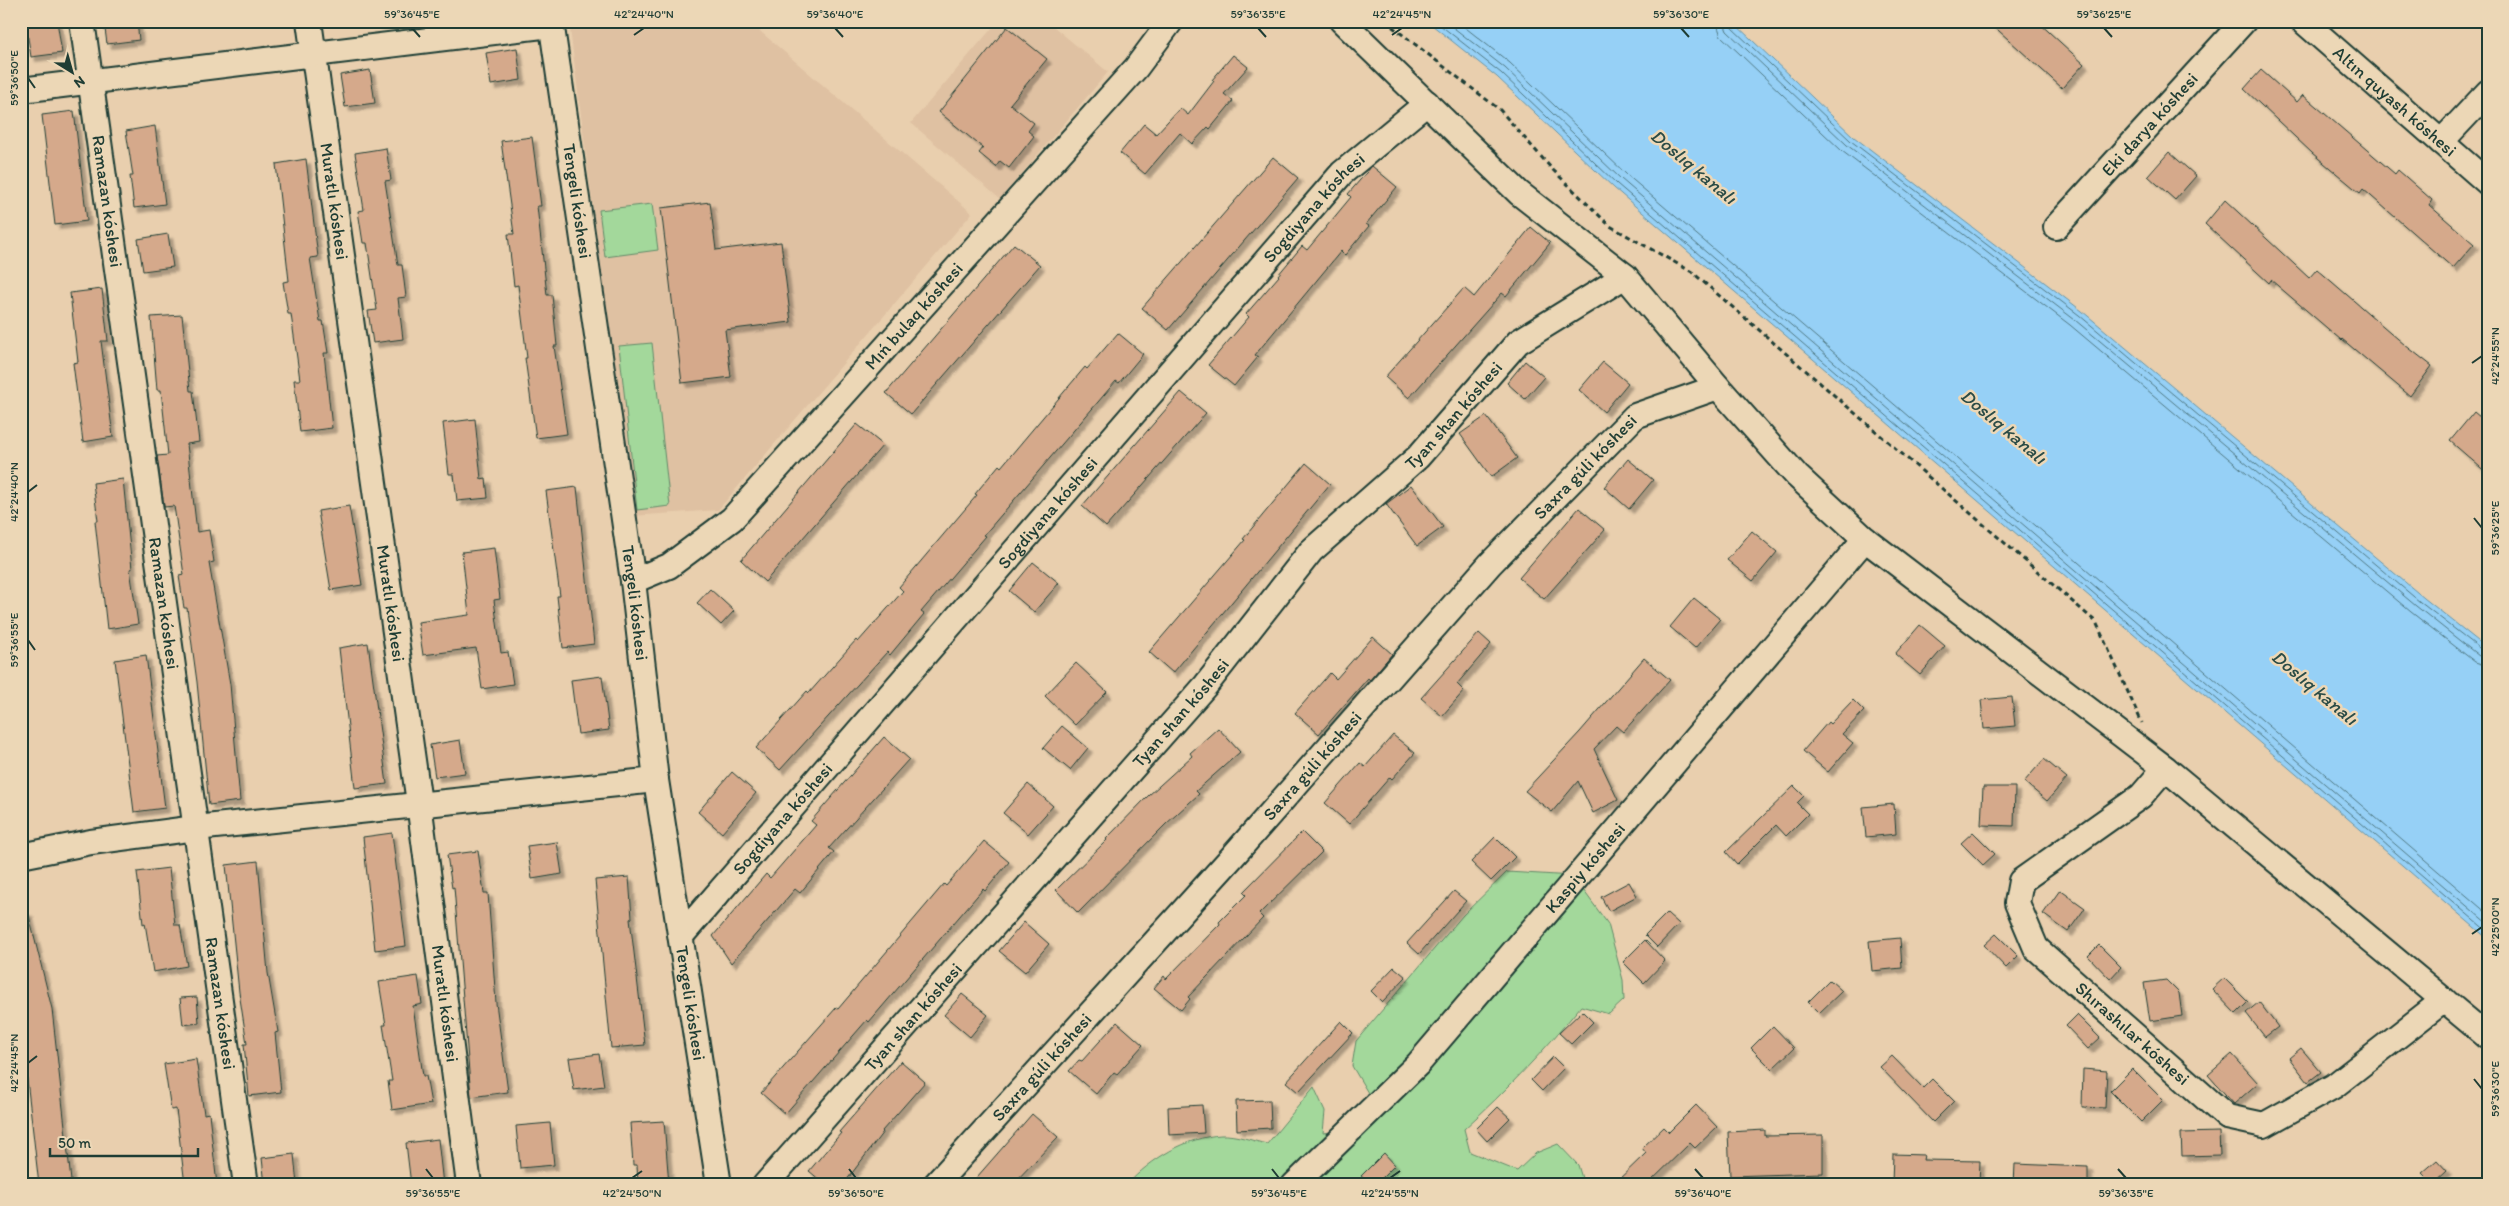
<svg xmlns="http://www.w3.org/2000/svg" width="2509" height="1206" font-family="Itim,sans-serif">
  <style>
    .built { fill: #dfc1a2 }
    .green { fill: #a3d89b; stroke: #618a68 }
    .water { fill: #96d0f6; stroke: #6695a8 }
    .lines { fill: none; stroke-linecap: round; stroke-linejoin: round }
    .shore { stroke: #4f7882; stroke-width: 1 }
    .building { fill: #d5a98b; stroke: #1f3d34; filter: url(#shadow) }
    .minor-casing { stroke: #1f3d34; stroke-width: 28 }
    .path { stroke: #1f3d34; stroke-width: 3; stroke-dasharray: 5 4; stroke-linecap: butt }
    .minor { stroke: #ecd7b6; stroke-width: 24 }
    .ticks { fill: none; stroke: #1f3d34; stroke-width: 2 }
    .labels { text-anchor: middle; stroke-width: 5; stroke-linejoin: round; paint-order: stroke }
    .street-label { font-size: 18px; fill: #1f3d34; stroke: #ecd7b6 }
    .water-label { font-size: 19px; font-style: italic; fill: #2b4c47; stroke: #ecd7b6 }
    .neatline { fill: none; stroke: #1f3d34; stroke-width: 2 }
    .ticks-label { font-size: 12px; text-anchor: middle; fill: #1f3d34 }
  </style>
  <defs>
    <filter id="shadow"><feDropShadow dx="4.5" dy="4.5" stdDeviation="1" flood-color="#0004"/></filter>
  </defs>
  <rect width="100%" height="100%" fill="#e9cfae"/>
  <filter id="ink" filterUnits="userSpaceOnUse"><feTurbulence type="fractalNoise" baseFrequency=".02" numOctaves="2"/><feDisplacementMap in="SourceGraphic" scale="10" xChannelSelector="R" yChannelSelector="G"/><feConvolveMatrix kernelMatrix="1 2 1 2 8 2 1 2 1" color-interpolation-filters="sRGB"/></filter>
  <g filter="url(#ink)">
    <g class="built">
      <polygon points="569,21 748,21 972,213 718,510 632,516"/>
      <polygon points="1002,21 1047,21 1108,72 1000,199 911,123 993,27"/>
    </g>
    <g class="green">
      <polygon points="652,204 658,250 605,257 599,210"/>
      <polygon points="652,343 670,506 637,510 619,346"/>
      <path d="M1507 872 1573 876 1608 924 1623 980 1624 1000 1609 1014 1581 1006C1545 1050 1506 1091 1464 1129L1470 1152 1517 1171 1536 1153 1558 1144 1578 1165 1584 1185H1127C1150 1159 1187 1137 1221 1135 1235 1134 1253 1141 1267 1144L1314 1087 1325 1111 1323 1133 1361 1129 1368 1093 1352 1066 1356 1041 1463 915Z"/>
    </g>
    <polygon class="water" points="1427,21 1732,21 1854,137 2082,311 2424,598 2488,649 2488,939 1614,188 1497,77"/>
    <g class="lines">
      <g class="shore">
        <polyline points="1435,21 1501,73 1617,184 2488,932"/>
        <polyline points="1445,21 1505,68 1621,179 2488,924"/>
        <polyline points="1457,21 1510,63 1626,174 2488,914"/>
        <polyline points="1716,21 1721,36 1842,151 2070,325 2411,612 2475,662 2488,666"/>
        <polyline points="1723,21 1727,31 1847,145 2075,320 2416,606 2479,656 2488,658"/>
        <polyline points="1729,21 1731,27 1851,141 2079,315 2420,602 2483,651 2488,652"/>
      </g>
    </g>
    <g class="building">
      <polygon points="57,21 62,53 31,57 26,25"/>
      <polygon points="104,21 137,21 139,40 107,44"/>
      <polygon points="1988,21 2037,21 2084,64 2062,88"/>
      <polygon points="1007,27 1047,59 1010,104 1034,123 1028,131 1034,136 1009,168 1000,161 996,167 979,153 983,148 939,112"/>
      <polygon points="517,48 521,80 491,85 486,53"/>
      <polygon points="1233,55 1248,67 1224,94 1233,101 1210,129 1208,127 1192,144 1180,133 1145,174 1120,153 1144,124 1156,134 1180,108 1188,115 1214,81 1212,80"/>
      <polygon points="370,70 375,103 345,107 340,75"/>
      <polygon points="2261,70 2297,102 2303,95 2395,174 2398,170 2432,200 2429,205 2474,244 2453,268 2363,189 2360,193 2312,153 2244,89"/>
      <polygon points="74,111 87,221 55,225 42,115"/>
      <polygon points="155,126 165,204 134,208 130,176 133,176 126,131"/>
      <polygon points="532,137 541,206 537,206 547,295 552,295 557,346 554,346 567,434 536,438 525,358 527,358 518,285 514,286 508,234 514,234 501,141"/>
      <polygon points="386,148 391,180 385,181 398,265 402,265 406,297 398,298 403,339 373,343 368,311 377,310 367,243 363,243 358,211 364,210 355,153"/>
      <polygon points="2169,152 2196,176 2175,200 2148,176"/>
      <polygon points="1273,157 1298,178 1168,330 1142,308"/>
      <polygon points="306,159 318,257 310,258 320,321 323,321 328,353 324,353 332,428 300,432 294,380 300,380 291,314 288,314 283,282 289,281 276,164"/>
      <polygon points="1372,166 1397,187 1366,224 1369,226 1345,255 1341,251 1255,355 1258,357 1234,386 1208,365 1249,317 1246,314 1279,276 1278,275 1302,246 1307,250 1351,197 1348,194"/>
      <polygon points="2225,200 2309,278 2317,269 2405,345 2432,366 2410,396 2342,339 2341,340 2271,280 2269,283 2205,224"/>
      <polygon points="710,202 716,250 781,242 791,322 725,330 731,377 682,383 661,208"/>
      <polygon points="1531,227 1550,243 1506,296 1502,293 1409,398 1385,377 1464,288 1474,297"/>
      <polygon points="168,234 173,267 143,271 138,239"/>
      <polygon points="1014,244 1040,265 911,414 886,393"/>
      <polygon points="102,289 108,341 101,341 113,437 83,442 73,363 78,362 70,293"/>
      <polygon points="182,315 190,391 193,391 199,442 187,444 197,532 209,530 214,562 209,563 230,684 240,801 209,805 197,682 187,608 184,608 179,576 184,575 174,506 164,507 157,456 168,455 161,390 157,390 151,317"/>
      <polygon points="1118,333 1143,354 1119,383 1116,381 984,535 986,536 921,612 924,614 890,655 887,652 780,770 756,748 807,691 809,693 856,640 858,642 903,591 899,587 977,495 975,494 999,465 1001,467 1085,367 1087,369"/>
      <polygon points="1525,361 1544,377 1525,399 1507,383"/>
      <polygon points="1603,362 1628,383 1604,412 1579,390"/>
      <polygon points="1181,392 1206,413 1106,527 1082,506"/>
      <polygon points="2474,412 2488,424 2488,474 2450,441"/>
      <polygon points="1486,416 1517,458 1491,477 1460,434"/>
      <polygon points="475,419 481,479 486,478 488,498 457,501 454,474 449,474 443,423"/>
      <polygon points="857,424 883,445 765,582 741,560"/>
      <polygon points="1628,459 1653,480 1629,509 1604,487"/>
      <polygon points="1306,463 1330,484 1173,673 1149,652 1245,540 1243,539"/>
      <polygon points="123,479 132,569 130,569 138,624 107,629 95,521 98,521 93,483"/>
      <polygon points="1411,485 1443,527 1417,546 1386,504"/>
      <polygon points="577,487 594,644 563,648 557,596 560,596 546,491"/>
      <polygon points="349,506 362,585 331,590 318,511"/>
      <polygon points="1579,508 1605,530 1544,599 1519,578"/>
      <polygon points="1752,531 1777,552 1753,581 1727,560"/>
      <polygon points="494,548 500,599 494,600 501,653 508,652 513,684 482,689 476,648 423,655 418,622 469,615 462,552"/>
      <polygon points="1033,562 1059,583 1034,612 1009,591"/>
      <polygon points="710,589 734,611 721,625 697,603"/>
      <polygon points="1694,598 1720,619 1695,648 1670,627"/>
      <polygon points="1920,625 1945,646 1920,675 1895,654"/>
      <polygon points="1479,633 1491,644 1457,684 1464,691 1442,716 1421,698"/>
      <polygon points="1373,637 1392,654 1370,680 1368,678 1319,734 1295,713 1330,673 1336,679"/>
      <polygon points="368,643 387,784 355,788 339,648"/>
      <polygon points="146,655 165,808 134,812 115,660"/>
      <polygon points="1644,658 1670,680 1623,732 1616,726 1594,749 1618,800 1593,813 1578,781 1552,812 1525,791 1580,732"/>
      <polygon points="1076,663 1107,692 1075,725 1045,696"/>
      <polygon points="602,676 609,730 578,734 571,680"/>
      <polygon points="2012,697 2015,726 1984,729 1981,700"/>
      <polygon points="1853,700 1864,711 1842,734 1853,743 1828,772 1803,751 1828,722 1830,724"/>
      <polygon points="1062,726 1088,748 1070,770 1043,748"/>
      <polygon points="1218,728 1240,752 1196,791 1199,794 1166,824 1078,913 1056,890 1107,840 1106,839 1149,795 1192,756 1190,753"/>
      <polygon points="1393,735 1415,753 1392,779 1390,777 1349,824 1325,803 1360,763 1365,767"/>
      <polygon points="884,737 909,759 829,848 834,852 800,893 795,889 731,963 713,936 766,874 770,878 816,825 811,821"/>
      <polygon points="460,740 465,773 435,777 430,745"/>
      <polygon points="2044,759 2067,778 2047,801 2024,782"/>
      <polygon points="732,772 756,793 722,833 698,812"/>
      <polygon points="1028,784 1053,806 1028,834 1003,813"/>
      <polygon points="1794,786 1804,796 1797,803 1808,814 1786,836 1776,825 1737,864 1726,852"/>
      <polygon points="1983,787 2015,787 2014,826 1981,825"/>
      <polygon points="1894,804 1896,834 1866,837 1863,807"/>
      <polygon points="1302,832 1322,852 1259,914 1263,918 1188,997 1190,999 1181,1010 1154,988 1164,976 1166,979 1220,924 1219,922 1246,895 1243,892"/>
      <polygon points="1973,832 1995,854 1983,865 1961,843"/>
      <polygon points="392,833 406,946 375,950 363,837"/>
      <polygon points="1495,837 1515,857 1491,881 1471,862"/>
      <polygon points="984,841 1009,862 985,891 983,889 869,1022 867,1020 785,1114 761,1093 836,1008 838,1009 944,884 946,886"/>
      <polygon points="557,842 562,874 532,879 527,846"/>
      <polygon points="478,851 484,893 488,893 496,1003 508,1092 471,1097 454,887 452,888 447,855"/>
      <polygon points="258,861 268,973 278,1032 275,1033 281,1092 249,1096 244,1044 247,1044 239,992 226,865"/>
      <polygon points="169,868 175,925 180,925 187,966 153,972 145,923 143,924 137,872"/>
      <polygon points="629,877 632,918 630,919 645,1045 611,1048 595,880"/>
      <polygon points="1629,882 1637,896 1609,911 1601,897"/>
      <polygon points="2060,890 2085,908 2068,932 2043,914"/>
      <polygon points="1454,891 1466,901 1419,954 1407,943"/>
      <polygon points="21,912 28,912 52,1009 71,1181 39,1185 21,1027"/>
      <polygon points="1667,913 1679,924 1657,947 1645,935"/>
      <polygon points="1024,922 1049,944 1025,972 999,951"/>
      <polygon points="1996,934 2018,956 2006,968 1984,945"/>
      <polygon points="1900,938 1902,968 1872,971 1869,941"/>
      <polygon points="1645,940 1665,961 1644,983 1623,962"/>
      <polygon points="2099,945 2121,967 2110,979 2088,956"/>
      <polygon points="1394,967 1406,977 1382,1002 1371,991"/>
      <polygon points="418,976 422,1004 413,1006 423,1076 426,1076 431,1104 392,1110 388,1081 392,1081 383,1025 386,1025 379,982"/>
      <polygon points="2224,978 2248,1002 2236,1014 2212,989"/>
      <polygon points="1830,980 1842,991 1819,1013 1808,1002"/>
      <polygon points="2166,980 2179,993 2182,1016 2150,1021 2144,983"/>
      <polygon points="962,994 988,1015 970,1037 944,1015"/>
      <polygon points="197,997 199,1023 183,1025 180,998"/>
      <polygon points="2259,1002 2278,1027 2265,1037 2246,1013"/>
      <polygon points="1582,1011 1593,1022 1571,1044 1559,1033"/>
      <polygon points="2077,1015 2100,1038 2088,1049 2066,1026"/>
      <polygon points="1341,1021 1353,1033 1298,1092 1286,1082"/>
      <polygon points="1117,1022 1143,1045 1117,1074 1114,1072 1096,1094 1069,1071 1079,1060 1082,1061"/>
      <polygon points="1773,1026 1794,1048 1772,1069 1751,1048"/>
      <polygon points="2301,1048 2321,1072 2308,1082 2289,1058"/>
      <polygon points="599,1054 604,1086 574,1090 569,1058"/>
      <polygon points="2232,1054 2258,1083 2234,1104 2208,1075"/>
      <polygon points="1892,1056 1923,1088 1932,1079 1954,1101 1933,1122 1880,1067"/>
      <polygon points="1553,1057 1564,1068 1542,1091 1531,1080"/>
      <polygon points="196,1059 204,1114 209,1113 217,1185 185,1185 176,1109 171,1110 164,1064"/>
      <polygon points="901,1061 925,1082 882,1131 883,1132 843,1185 826,1185 809,1171 841,1133 839,1132"/>
      <polygon points="2083,1069 2107,1071 2105,1108 2082,1107"/>
      <polygon points="2132,1069 2163,1100 2141,1122 2110,1091"/>
      <polygon points="1270,1100 1271,1128 1237,1130 1236,1101"/>
      <polygon points="1202,1105 1204,1133 1169,1135 1168,1107"/>
      <polygon points="1696,1105 1717,1127 1695,1148 1690,1143 1647,1185 1613,1185 1646,1153 1642,1148 1664,1127 1669,1132"/>
      <polygon points="1498,1107 1510,1118 1487,1141 1476,1129"/>
      <polygon points="1032,1114 1058,1137 1012,1185 970,1185"/>
      <polygon points="664,1121 669,1185 638,1185 637,1165 633,1165 630,1123"/>
      <polygon points="550,1123 554,1165 520,1168 516,1126"/>
      <polygon points="1765,1130 1765,1136 1823,1135 1823,1173 1730,1176 1728,1132"/>
      <polygon points="2219,1132 2220,1155 2182,1156 2181,1133"/>
      <polygon points="438,1139 443,1185 411,1185 406,1143"/>
      <polygon points="1384,1153 1395,1165 1375,1185 1371,1185 1361,1176"/>
      <polygon points="294,1154 297,1185 265,1185 262,1158"/>
      <polygon points="1893,1154 1924,1155 1923,1160 1980,1161 1979,1185 1892,1184"/>
      <polygon points="2437,1160 2447,1171 2433,1184 2422,1173"/>
      <polygon points="2015,1164 2088,1167 2088,1185 2014,1185"/>
    </g>
    <g class="lines">
      <g class="minor-casing">
        <g id="minor">
          <path id="s1" d="M82 21 246 1185"/>
          <path id="s2" d="M309 21 419 803 469 1185"/>
          <path id="s3" d="M551 21 633 581 656 780 719 1185"/>
          <polyline points="1342,21 1519,193 1625,276 1718,387 1797,476 1865,539 2165,768 2488,1037"/>
          <path id="s4" d="M2303 21 2488 183"/>
          <polyline points="21,90 551,25"/>
          <polyline points="2441,142 2488,92"/>
          <path id="s5" d="M2056 227 2244 21"/>
          <path id="s6" d="M633 581 669 566 732 519 1136 68 1171 21"/>
          <path id="s7" d="M2165 768 2141 796 2021 881 2017 903 2036 948 2227 1117 2264 1125 2334 1086 2444 1000"/>
          <polyline points="21,856 91,842 196,828 656,780"/>
          <path id="s8" d="M681 936 1342 173 1427 103"/>
          <path id="s9" d="M765 1185 1206 685 1311 551 1418 457 1518 342 1625 276"/>
          <path id="s10" d="M935 1185 1233 856 1490 564 1635 416 1718 387"/>
          <path id="s11" d="M1294 1185 1418 1064 1865 539"/>
        </g>
      </g>
      <polyline class="path" points="1385,21 1500,110 1553,170 1610,226 1692,272 2096,622 2142,723"/>
      <use href="#minor" class="minor"/>
    </g>
  </g>
  <path class="ticks" d="M412 28 420 37M835 28 843 37M1258 28 1266 37M1681 28 1689 37M2104 28 2112 37M634 35 644 28M1392 35 1402 28M28 78 35 88M2472 363 2482 356M28 492 37 485M2474 518 2482 528M28 640 35 650M2472 934 2482 927M28 1063 37 1056M2474 1079 2482 1089M426 1169 433 1178M849 1169 856 1178M1272 1169 1279 1178M1695 1169 1703 1178M2118 1169 2126 1178M632 1178 642 1171M1390 1178 1400 1171"/>
  <g class="labels">
    <g class="street-label">
      <text dy="6" stroke="none"><textPath href="#s4" startOffset="122">Altın quyash kóshesi</textPath></text>
      <text dy="6" stroke="none"><textPath href="#s5" startOffset="139">Eki darya kóshesi</textPath></text>
      <text dy="6" stroke="none"><textPath href="#s1" startOffset="182">Ramazan kóshesi</textPath></text>
      <text dy="6" stroke="none"><textPath href="#s2" startOffset="182">Muratlı kóshesi</textPath></text>
      <text dy="6" stroke="none"><textPath href="#s3" startOffset="182">Tengeli kóshesi</textPath></text>
      <text dy="6" stroke="none"><textPath href="#s8" startOffset="965">Sogdiyana kóshesi</textPath></text>
      <text dy="6" stroke="none"><textPath href="#s6" startOffset="390">Mıń bulaq kóshesi</textPath></text>
      <text dy="6" stroke="none"><textPath href="#s9" startOffset="1034">Tyan shan kóshesi</textPath></text>
      <text dy="6" stroke="none"><textPath href="#s10" startOffset="969">Saxra gúli kóshesi</textPath></text>
      <text dy="6" stroke="none"><textPath href="#s8" startOffset="560">Sogdiyana kóshesi</textPath></text>
      <text dy="6" stroke="none"><textPath href="#s1" startOffset="588">Ramazan kóshesi</textPath></text>
      <text dy="6" stroke="none"><textPath href="#s2" startOffset="588">Muratlı kóshesi</textPath></text>
      <text dy="6" stroke="none"><textPath href="#s3" startOffset="588">Tengeli kóshesi</textPath></text>
      <text dy="6" stroke="none"><textPath href="#s9" startOffset="629">Tyan shan kóshesi</textPath></text>
      <text dy="6" stroke="none"><textPath href="#s10" startOffset="564">Saxra gúli kóshesi</textPath></text>
      <text dy="6" stroke="none"><textPath href="#s8" startOffset="155">Sogdiyana kóshesi</textPath></text>
      <text dy="6" stroke="none"><textPath href="#s11" startOffset="431">Kaspiy kóshesi</textPath></text>
      <text dy="6" stroke="none"><textPath href="#s1" startOffset="992">Ramazan kóshesi</textPath></text>
      <text dy="6" stroke="none"><textPath href="#s2" startOffset="992">Muratlı kóshesi</textPath></text>
      <text dy="6" stroke="none"><textPath href="#s3" startOffset="992">Tengeli kóshesi</textPath></text>
      <text dy="6" stroke="none"><textPath href="#s9" startOffset="224">Tyan shan kóshesi</textPath></text>
      <text dy="6" stroke="none"><textPath href="#s7" startOffset="384">Shırashılar kóshesi</textPath></text>
      <text dy="6" stroke="none"><textPath href="#s10" startOffset="159">Saxra gúli kóshesi</textPath></text>
    </g>
    <g class="water-label">
      <text transform="translate(1694 166) rotate(40)" y="7">Doslıq kanalı</text>
      <text transform="translate(2004 426) rotate(40)" y="7">Doslıq kanalı</text>
      <text transform="translate(2315 687) rotate(40)" y="7">Doslıq kanalı</text>
    </g>
  </g>
  <rect width="2509" height="1206" fill="none" stroke="#ecd7b6" stroke-width="55"/>
  <g transform="translate(72 72) rotate(143)" stroke="#ecd7b6" stroke-width="4" paint-order="stroke">
  <path d="M0-4L9 19L0 12L-9 19Z" fill="#1f3d34"/>
  <text y="-8" font-size="14" font-weight="bold" text-anchor="middle" fill="#1f3d34">N</text>
  </g>
  <path d="M50 1148v8h148v-8" fill="none" stroke="#1f3d34" stroke-width="2.5"/>
  <text x="58" y="1148" font-size="15" fill="#1f3d34" stroke="#ecd7b6" stroke-width="4" paint-order="stroke">50 m</text>
  <rect x="28" y="28" width="2454" height="1150" class="neatline"/>
  <g class="ticks-label">
    <text x="412" y="18">59°36'45"E</text>
    <text x="644" y="18">42°24'40"N</text>
    <text x="835" y="18">59°36'40"E</text>
    <text x="1258" y="18">59°36'35"E</text>
    <text x="1402" y="18">42°24'45"N</text>
    <text x="1681" y="18">59°36'30"E</text>
    <text x="2104" y="18">59°36'25"E</text>
    <text transform="translate(14 78) rotate(-90)" y="4">59°36'50"E</text>
    <text transform="translate(2495 356) rotate(-90)" y="4">42°24'55"N</text>
    <text transform="translate(14 492) rotate(-90)" y="4">42°24'40"N</text>
    <text transform="translate(2495 528) rotate(-90)" y="4">59°36'25"E</text>
    <text transform="translate(14 640) rotate(-90)" y="4">59°36'55"E</text>
    <text transform="translate(2495 927) rotate(-90)" y="4">42°25'00"N</text>
    <text transform="translate(14 1063) rotate(-90)" y="4">42°24'45"N</text>
    <text transform="translate(2495 1089) rotate(-90)" y="4">59°36'30"E</text>
    <text x="433" y="1197">59°36'55"E</text>
    <text x="632" y="1197">42°24'50"N</text>
    <text x="856" y="1197">59°36'50"E</text>
    <text x="1279" y="1197">59°36'45"E</text>
    <text x="1390" y="1197">42°24'55"N</text>
    <text x="1703" y="1197">59°36'40"E</text>
    <text x="2126" y="1197">59°36'35"E</text>
  </g>
</svg>
